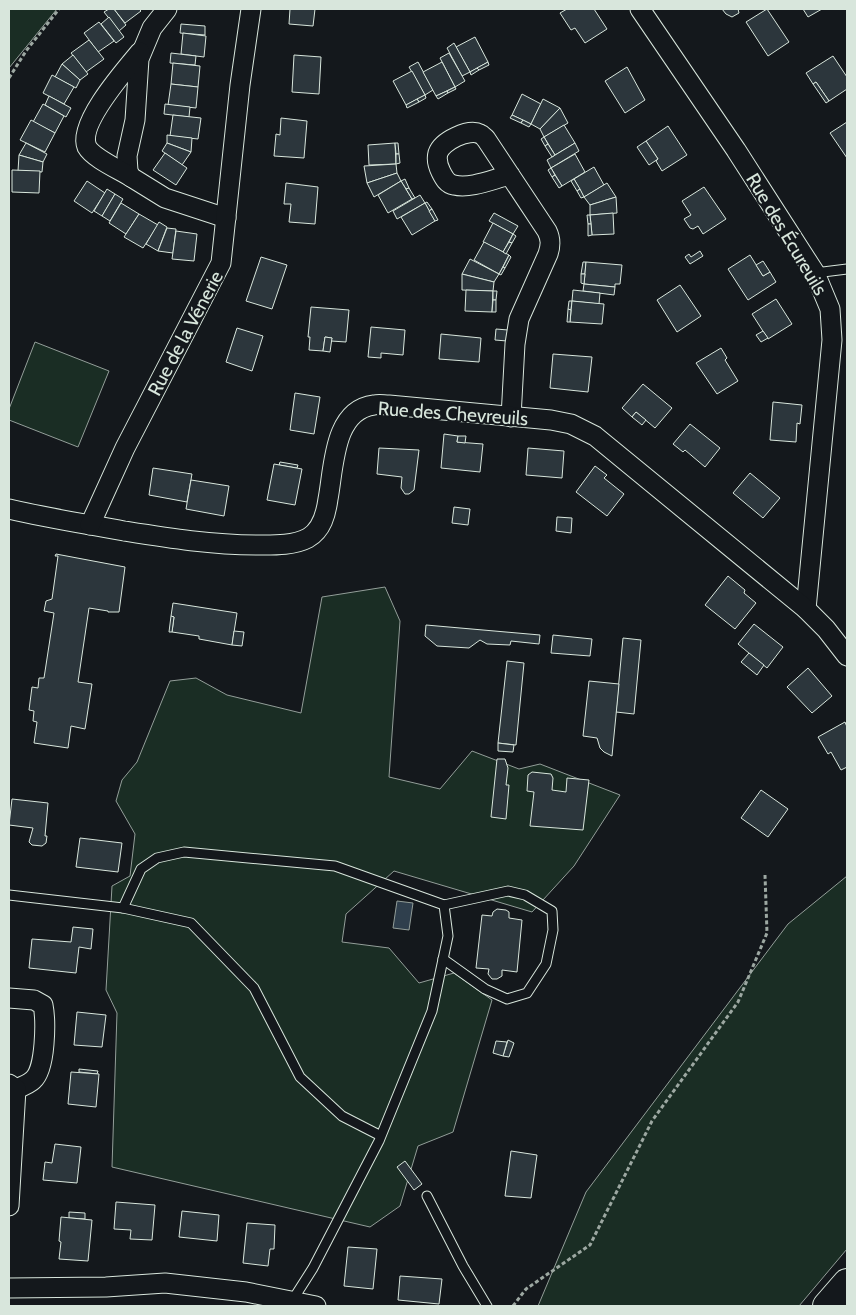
<svg xmlns="http://www.w3.org/2000/svg" width="856" height="1315" font-family="Cabin,sans-serif">
  <style>
    .green { fill: #1a2d24; stroke: #939e99 }
    .water { fill: #2f3f4d; stroke: #939e99 }
    .building { fill: #2c363c; stroke: #d8e6dc }
    .lines { fill: none; stroke-linecap: round; stroke-linejoin: round }
    .service-casing { stroke: #d8e6dc; stroke-width: 11 }
    .minor-casing { stroke: #d8e6dc; stroke-width: 21 }
    .primary-casing { stroke: #d8e6dc; stroke-width: 30 }
    .path { stroke: #9da8a2; stroke-width: 3; stroke-dasharray: 4 2.5; stroke-linecap: butt }
    .service { stroke: #14181c; stroke-width: 9 }
    .minor { stroke: #14181c; stroke-width: 19 }
    .primary { stroke: #14181c; stroke-width: 28 }
    .labels { text-anchor: middle; stroke-width: 4; stroke-linejoin: round; paint-order: stroke }
    .street-label { font-size: 19px; fill: #d8e6dc; stroke: #14181c }
  </style>
  <rect width="100%" height="100%" fill="#14181c"/>
  <g class="green">
    <polygon points="9,9 57,9 9,68"/>
    <polygon points="35,342 109,371 78,447 9,420 9,409"/>
    <polygon points="385,587 400,621 389,777 440,789 472,751 519,769 540,764 620,795 574,866 532,912 394,871 346,914 342,942 389,948 419,983 454,973 492,1000 453,1132 418,1146 400,1206 370,1227 112,1167 117,1013 106,990 112,886 130,876 135,834 116,801 122,780 137,762 170,681 196,678 227,695 301,713 322,597"/>
    <polygon points="847,876 847,1249 799,1306 538,1306 586,1192 788,924"/>
  </g>
  <polygon class="water" points="397,901 413,903 409,930 393,928"/>
  <g class="building">
    <polygon points="109,9 114,9 126,25 119,31 104,12"/>
    <polygon points="114,9 139,9 141,11 125,23"/>
    <polygon points="290,9 315,9 313,26 289,24"/>
    <polygon points="567,9 594,9 607,29 585,43 575,28 571,30 560,13"/>
    <polygon points="722,9 738,9 739,13 732,17 726,14"/>
    <polygon points="767,9 789,42 768,56 746,22"/>
    <polygon points="803,9 822,9 808,17"/>
    <polygon points="109,17 124,37 116,43 101,24"/>
    <polygon points="99,22 114,41 98,52 84,33"/>
    <polygon points="181,24 205,26 205,35 180,33"/>
    <polygon points="183,33 206,36 204,57 181,54"/>
    <polygon points="475,37 488,62 470,72 456,47"/>
    <polygon points="89,40 104,59 86,72 71,53"/>
    <polygon points="454,43 470,72 462,76 447,48"/>
    <polygon points="171,53 196,56 195,65 170,63"/>
    <polygon points="449,53 465,81 455,87 440,58"/>
    <polygon points="73,55 88,74 80,80 62,64"/>
    <polygon points="294,55 321,57 319,94 292,92"/>
    <polygon points="833,56 847,77 847,89 829,101 816,82 813,84 806,73"/>
    <polygon points="418,62 433,90 425,95 409,67"/>
    <polygon points="442,62 455,87 436,96 423,72"/>
    <polygon points="488,62 489,65 479,70 477,68"/>
    <polygon points="173,63 200,66 198,87 171,84"/>
    <polygon points="62,64 80,80 76,88 55,77"/>
    <polygon points="627,67 645,100 625,113 605,81"/>
    <polygon points="477,68 479,70 471,75 470,72"/>
    <polygon points="412,71 425,95 406,105 393,81"/>
    <polygon points="52,75 74,87 64,104 43,93"/>
    <polygon points="816,82 829,101 826,103 813,84"/>
    <polygon points="171,84 198,87 196,108 168,105"/>
    <polygon points="455,87 456,89 448,93 447,91"/>
    <polygon points="447,91 448,93 438,99 436,96"/>
    <polygon points="522,94 541,104 531,124 512,115"/>
    <polygon points="425,95 426,98 419,102 417,99"/>
    <polygon points="49,96 71,108 66,117 45,105"/>
    <polygon points="417,99 419,102 407,108 406,105"/>
    <polygon points="543,99 560,108 540,129 531,124"/>
    <polygon points="43,104 64,116 55,133 33,122"/>
    <polygon points="165,104 190,107 189,117 164,114"/>
    <polygon points="560,108 568,123 544,137 540,129"/>
    <polygon points="173,115 201,118 198,139 170,136"/>
    <polygon points="512,115 523,120 521,123 510,118"/>
    <polygon points="281,118 307,121 304,158 274,156 276,134 280,135"/>
    <polygon points="31,120 55,133 45,152 20,140"/>
    <polygon points="523,120 531,124 529,127 521,123"/>
    <polygon points="847,122 847,158 830,133"/>
    <polygon points="564,125 575,143 555,155 544,137"/>
    <polygon points="668,126 687,155 662,171 656,161 658,159 646,141"/>
    <polygon points="167,135 192,138 191,152 167,143"/>
    <polygon points="544,137 548,144 545,146 541,139"/>
    <polygon points="646,141 658,159 649,165 637,147"/>
    <polygon points="26,143 47,154 43,162 19,155"/>
    <polygon points="167,143 191,152 182,165 162,151"/>
    <polygon points="395,143 396,164 369,165 368,145"/>
    <polygon points="395,143 398,143 399,154 396,154"/>
    <polygon points="575,143 579,151 551,168 547,160"/>
    <polygon points="548,144 555,155 552,157 545,146"/>
    <polygon points="165,153 187,168 176,185 153,170"/>
    <polygon points="396,154 399,154 400,163 396,164"/>
    <polygon points="575,154 585,172 562,186 551,168"/>
    <polygon points="19,155 43,162 42,172 18,171"/>
    <polygon points="396,164 397,173 367,183 364,166"/>
    <polygon points="594,167 604,185 584,197 574,179"/>
    <polygon points="551,168 555,175 552,177 548,170"/>
    <polygon points="12,170 40,171 39,193 12,192"/>
    <polygon points="397,173 401,181 374,197 367,183"/>
    <polygon points="555,175 562,186 559,188 552,177"/>
    <polygon points="405,179 409,188 406,189 401,181"/>
    <polygon points="574,179 580,189 577,191 571,181"/>
    <polygon points="87,181 105,193 92,213 74,201"/>
    <polygon points="401,181 412,199 388,213 378,195"/>
    <polygon points="286,183 318,187 315,224 289,222 291,204 284,204"/>
    <polygon points="607,183 616,197 590,205 584,197"/>
    <polygon points="704,187 726,219 703,234 698,226 693,229 690,228 684,219 691,215 682,201"/>
    <polygon points="409,188 415,198 412,199 406,189"/>
    <polygon points="107,189 115,194 102,216 94,211"/>
    <polygon points="580,189 584,197 581,198 577,191"/>
    <polygon points="115,194 123,199 110,221 102,216"/>
    <polygon points="420,195 425,203 397,219 393,211"/>
    <polygon points="616,197 617,213 590,215 590,205"/>
    <polygon points="427,202 432,209 429,211 425,203"/>
    <polygon points="121,203 139,214 126,234 109,223"/>
    <polygon points="425,203 435,221 412,235 401,217"/>
    <polygon points="432,209 438,220 435,221 429,211"/>
    <polygon points="494,213 518,226 513,234 489,221"/>
    <polygon points="613,213 614,234 592,235 590,215"/>
    <polygon points="139,214 158,225 143,248 124,237"/>
    <polygon points="587,215 590,215 591,224 588,224"/>
    <polygon points="159,222 167,227 158,251 146,244"/>
    <polygon points="493,223 513,234 503,252 483,242"/>
    <polygon points="588,224 591,224 592,235 588,236"/>
    <polygon points="167,228 176,229 173,253 158,251"/>
    <polygon points="176,231 197,234 194,261 172,259"/>
    <polygon points="513,234 516,236 512,243 509,242"/>
    <polygon points="484,242 509,255 499,274 474,260"/>
    <polygon points="509,242 512,243 506,254 503,252"/>
    <polygon points="700,251 703,256 690,264 685,257 689,254 691,257"/>
    <polygon points="509,255 511,257 505,268 503,267"/>
    <polygon points="750,255 763,276 770,272 776,282 748,300 728,269"/>
    <polygon points="261,257 287,265 272,309 246,301"/>
    <polygon points="470,259 499,274 494,282 462,274"/>
    <polygon points="763,261 770,272 763,276 756,265"/>
    <polygon points="583,262 586,262 585,274 581,274"/>
    <polygon points="586,262 622,265 620,284 615,284 615,287 584,284"/>
    <polygon points="503,267 505,268 501,275 499,274"/>
    <polygon points="462,274 494,282 493,291 462,290"/>
    <polygon points="581,274 585,274 584,284 581,283"/>
    <polygon points="584,284 615,287 614,295 583,291"/>
    <polygon points="680,285 701,316 677,332 657,300"/>
    <polygon points="466,290 493,291 492,312 465,311"/>
    <polygon points="573,290 600,293 599,304 572,301"/>
    <polygon points="493,291 497,291 496,300 493,300"/>
    <polygon points="776,299 792,324 768,339 752,314"/>
    <polygon points="493,300 496,300 496,312 492,312"/>
    <polygon points="569,301 572,301 571,310 568,309"/>
    <polygon points="572,301 604,304 602,324 570,322"/>
    <polygon points="311,307 349,310 346,342 331,341 332,338 325,337 323,351 309,350 310,337 308,337"/>
    <polygon points="568,309 571,310 570,322 567,322"/>
    <polygon points="371,327 405,330 403,355 381,353 381,358 368,357"/>
    <polygon points="237,328 263,336 252,371 226,362"/>
    <polygon points="496,329 508,330 507,341 495,340"/>
    <polygon points="763,331 768,338 761,342 756,335"/>
    <polygon points="441,334 481,338 479,362 439,359"/>
    <polygon points="325,337 332,338 330,352 323,351"/>
    <polygon points="721,348 727,358 725,360 738,381 717,394 696,363"/>
    <polygon points="553,354 592,357 588,392 550,388"/>
    <polygon points="643,384 672,408 655,428 636,412 632,417 622,408"/>
    <polygon points="295,393 320,397 314,434 290,430"/>
    <polygon points="773,402 802,405 800,424 797,423 796,442 770,440"/>
    <polygon points="636,412 646,420 642,425 632,417"/>
    <polygon points="690,424 720,448 705,467 685,450 683,452 673,444"/>
    <polygon points="444,434 458,436 457,442 483,444 480,472 441,468"/>
    <polygon points="458,436 466,436 465,443 457,442"/>
    <polygon points="379,448 419,450 414,490 409,494 405,494 401,488 402,477 377,474"/>
    <polygon points="528,448 564,451 562,478 526,475"/>
    <polygon points="280,462 298,465 297,468 279,465"/>
    <polygon points="274,464 302,469 295,505 267,500"/>
    <polygon points="595,466 607,475 604,478 624,494 607,516 576,492"/>
    <polygon points="153,468 192,474 187,502 149,495"/>
    <polygon points="750,473 780,498 763,518 733,493"/>
    <polygon points="191,480 229,486 224,516 186,509"/>
    <polygon points="454,507 470,509 468,525 452,523"/>
    <polygon points="557,517 572,518 571,533 556,531"/>
    <polygon points="56,554 125,567 119,612 108,612 108,611 89,608 78,682 92,684 85,729 71,726 68,748 34,743 37,722 33,721 34,711 29,710 32,687 38,688 39,678 44,678 54,613 44,611 46,601 52,599 58,556 55,556"/>
    <polygon points="728,576 745,590 744,593 756,603 735,629 705,605"/>
    <polygon points="173,603 237,613 232,645 199,639 199,636 172,632 174,617 171,616"/>
    <polygon points="171,616 174,617 172,632 169,632"/>
    <polygon points="754,624 783,647 767,668 738,644"/>
    <polygon points="426,625 540,635 539,644 511,641 510,645 487,644 480,640 469,648 437,646 425,636"/>
    <polygon points="234,631 244,632 242,646 232,645"/>
    <polygon points="553,635 592,639 590,656 551,653"/>
    <polygon points="623,638 641,640 634,714 616,712"/>
    <polygon points="749,653 764,665 757,675 741,662"/>
    <polygon points="507,661 524,663 516,745 498,743"/>
    <polygon points="808,668 832,696 812,713 787,687"/>
    <polygon points="589,681 619,684 612,756 604,752 600,748 597,738 583,736"/>
    <polygon points="845,722 847,727 847,767 841,770 831,752 828,754 818,737"/>
    <polygon points="498,743 514,745 513,752 498,751"/>
    <polygon points="497,759 505,759 508,768 506,785 509,785 506,819 491,817"/>
    <polygon points="532,772 551,774 553,778 552,790 566,792 567,778 589,780 583,830 530,826 534,792 527,791 528,775"/>
    <polygon points="761,790 788,809 768,837 741,818"/>
    <polygon points="12,799 48,803 45,836 47,836 46,843 42,846 32,845 29,842 33,828 9,825"/>
    <polygon points="80,838 122,843 118,872 76,867"/>
    <polygon points="497,909 506,910 509,912 509,918 522,920 517,972 502,970 502,976 497,979 492,979 488,974 489,969 476,968 482,915 492,916 493,912"/>
    <polygon points="73,927 93,929 91,949 79,947 76,973 29,968 32,939 71,942"/>
    <polygon points="77,1012 106,1015 102,1047 74,1045"/>
    <polygon points="508,1040 514,1043 509,1057 503,1056"/>
    <polygon points="496,1041 507,1042 503,1056 493,1053"/>
    <polygon points="79,1069 98,1071 97,1074 79,1072"/>
    <polygon points="71,1072 99,1074 96,1107 68,1104"/>
    <polygon points="55,1144 81,1147 77,1183 43,1180 45,1162 52,1163"/>
    <polygon points="511,1151 537,1155 531,1198 505,1196"/>
    <polygon points="405,1161 422,1184 414,1190 397,1167"/>
    <polygon points="116,1202 155,1205 152,1240 130,1239 131,1230 114,1229"/>
    <polygon points="182,1211 219,1215 217,1241 179,1237"/>
    <polygon points="69,1212 85,1213 85,1219 69,1218"/>
    <polygon points="61,1217 92,1220 88,1261 59,1259 61,1242 59,1241"/>
    <polygon points="247,1223 275,1225 274,1249 270,1249 268,1266 243,1263"/>
    <polygon points="348,1247 377,1249 373,1289 344,1286"/>
    <polygon points="400,1276 442,1279 439,1304 398,1300"/>
  </g>
  <g class="lines">
    <g class="service-casing">
      <g id="service">
        <polyline points="815,273 847,269"/>
        <polyline points="9,895 123,908"/>
        <polyline points="443,959 485,989 507,999 527,993 546,964 553,930 552,911 525,895 508,891 444,905"/>
        <polyline points="427,1196 463,1266 487,1306"/>
        <polyline points="292,1301 313,1268 379,1141 381,1136 432,1011 448,936 444,905 335,866 184,852 157,858 141,869 123,908 191,923 254,988 300,1077 342,1116 381,1136"/>
      </g>
    </g>
    <g class="minor-casing">
      <g id="minor">
        <polyline points="167,9 152,28 139,59 135,120 127,156 128,171 131,177 165,198 226,218"/>
        <polyline points="640,9 736,150 815,273 830,309 832,340 806,609"/>
        <path d="M510 175C493 179 471 189 454 185 447 184 444 178 441 172 438 166 436 160 438 153 442 141 469 128 480 134 483 135 484 137 486 139L547 231C551 239 551 245 548 254L519 319 515 344 511 417"/>
        <path d="M131 177C120 170 93 158 87 147 77 124 126 69 140 52"/>
        <path d="M9 509C47 518 86 524 124 531 168 538 211 545 256 545 272 545 293 546 308 538 322 530 326 514 328 499 334 468 333 410 374 405 379 404 384 405 389 405L551 420 571 424 595 436 806 609 826 629 847 656"/>
        <polyline points="90,525 125,448 221,263 240,85 251,9"/>
        <path d="M9 998 34 1000 43 1005C46 1020 46 1069 33 1080 29 1084 21 1087 16 1089"/>
        <polyline points="9,1084 16,1089 9,1206"/>
        <polyline points="9,1288 106,1287 165,1283 246,1292 316,1306"/>
      </g>
    </g>
    <g class="primary-casing">
      <polyline id="primary" points="827,1306 847,1283"/>
    </g>
    <g class="path">
      <polyline points="9,78 26,51 59,9"/>
      <polyline points="513,1306 526,1289 590,1245 652,1121 738,1002 767,933 765,875"/>
    </g>
    <use href="#service" class="service"/>
    <use href="#minor" class="minor"/>
    <use href="#primary" class="primary"/>
  </g>
  <g class="labels">
    <g class="street-label">
      <text transform="translate(787 234) rotate(59)" y="7">Rue des Écureuils</text>
      <text transform="translate(185 333) rotate(-62)" y="7">Rue de la Vénerie</text>
      <text transform="translate(453 413) rotate(4)" y="7">Rue des Chevreuils</text>
    </g>
  </g>
  <rect width="856" height="1315" fill="none" stroke="#d8e6dc" stroke-width="20"/>
</svg>
